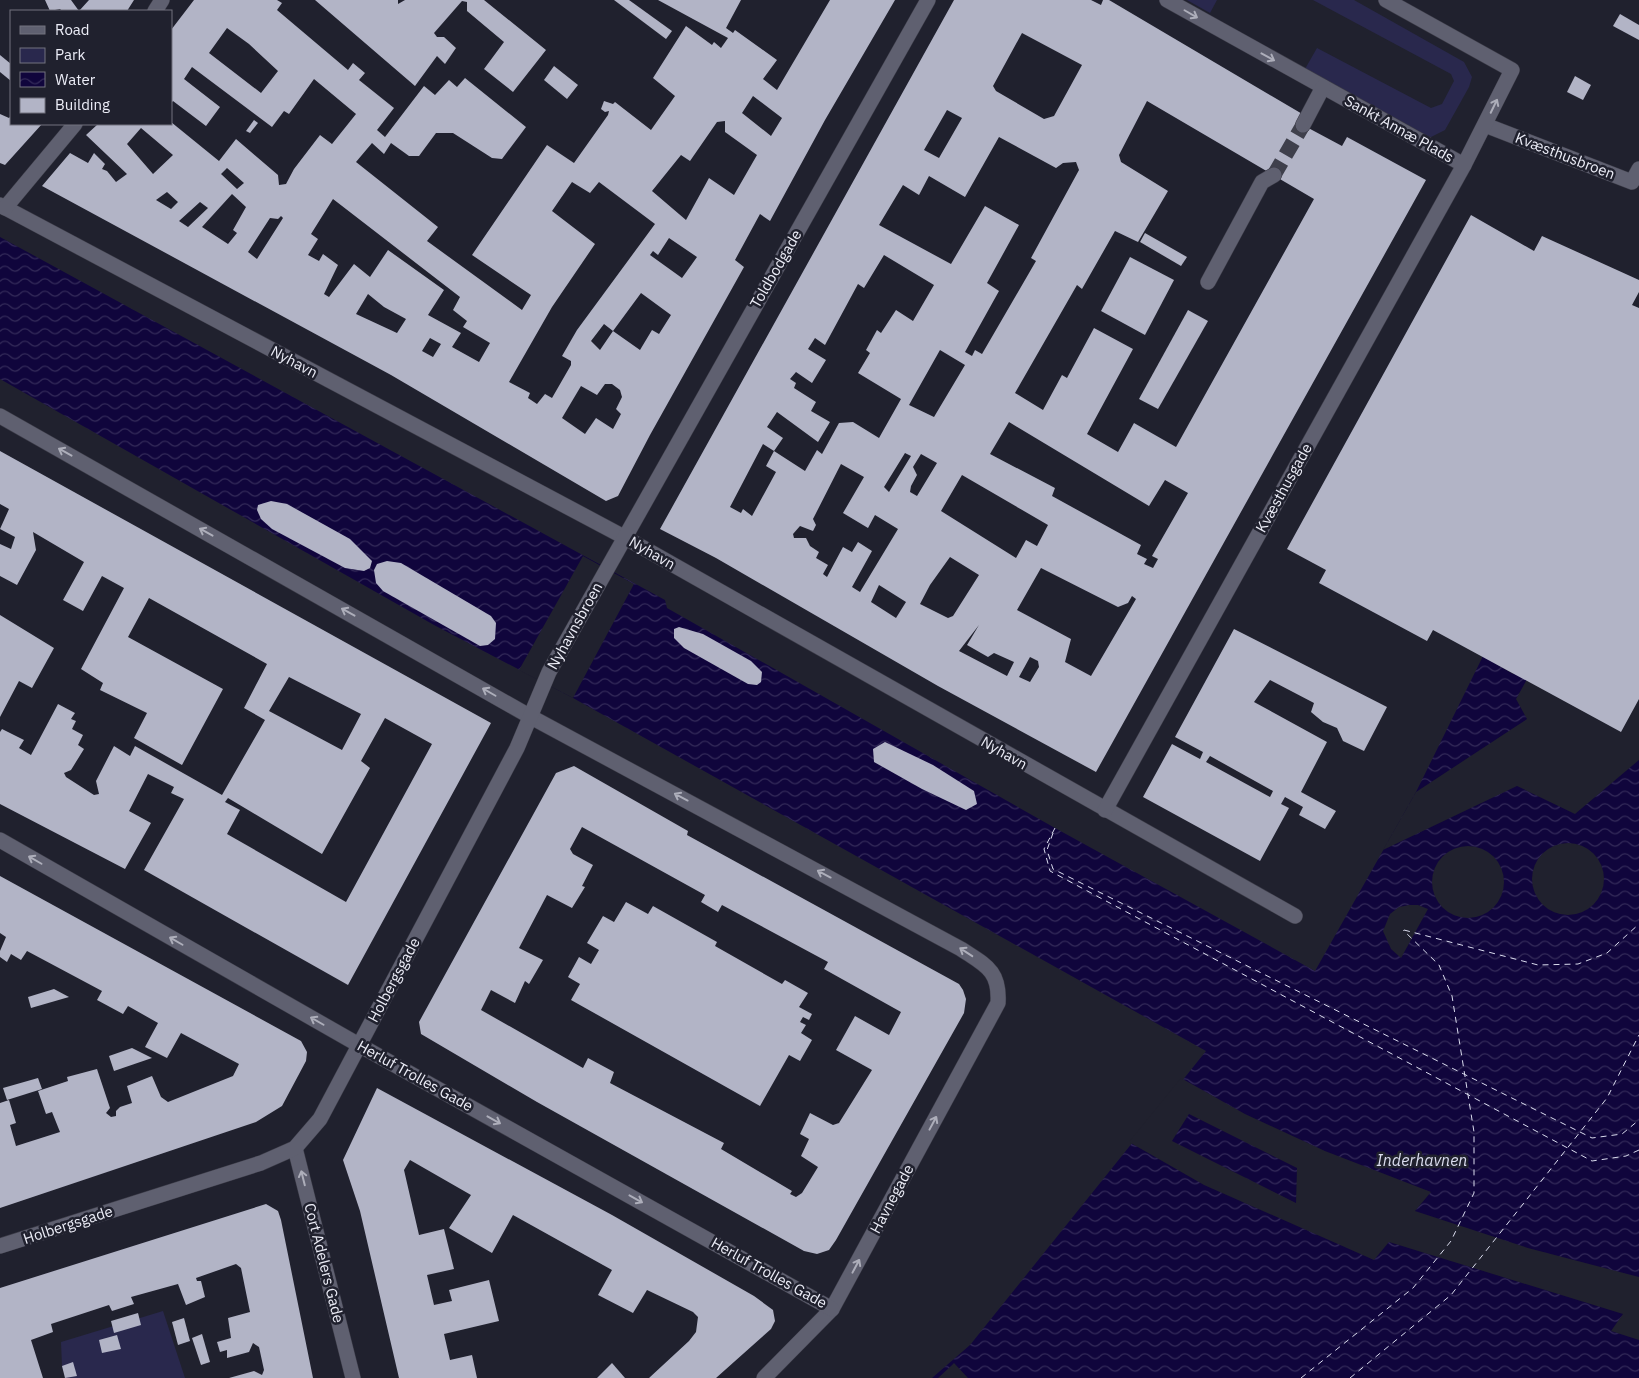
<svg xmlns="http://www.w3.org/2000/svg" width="1639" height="1378" font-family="'IBM Plex Sans',sans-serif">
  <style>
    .green { fill: #29284d }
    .water { fill: url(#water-waves) }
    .pier { fill: #20212e; fill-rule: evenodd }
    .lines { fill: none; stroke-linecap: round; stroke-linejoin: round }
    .ferry { stroke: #dbddef; stroke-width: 1; stroke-dasharray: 6 5; stroke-linecap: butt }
    .building { fill: #b2b4c6; fill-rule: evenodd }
    .minor-tunnel { stroke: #3f404c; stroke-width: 15; stroke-dasharray: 15 8; stroke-linecap: butt }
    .minor-casing { stroke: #3c3c48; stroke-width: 16 }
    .minor { stroke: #5f6070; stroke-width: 15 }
    .oneway { stroke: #adaeba }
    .labels { text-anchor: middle; stroke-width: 5; stroke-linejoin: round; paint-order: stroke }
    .street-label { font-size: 15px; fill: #ecedf7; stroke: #20212e }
    .water-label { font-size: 16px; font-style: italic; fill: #dbddef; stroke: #20212e }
  </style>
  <defs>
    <pattern id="water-waves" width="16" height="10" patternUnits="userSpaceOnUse" patternTransform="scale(1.25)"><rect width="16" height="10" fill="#10053c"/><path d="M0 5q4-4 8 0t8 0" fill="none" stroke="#332a59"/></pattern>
  </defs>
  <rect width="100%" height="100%" fill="#20212e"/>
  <g class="green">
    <polygon points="1187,0 1217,0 1210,13"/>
    <polygon points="1313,0 1354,0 1464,62 1472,77 1469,87 1445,130 1431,137 1423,135 1305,69 1317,48 1431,108 1442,104 1454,81 1451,74"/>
    <polygon points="163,1311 185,1378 66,1378 62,1366 61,1342"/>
  </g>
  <polygon class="water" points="0,237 665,600 667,608 1055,828 1315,971 1416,792 1484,654 1496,664 1513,674 1515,671 1639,651 1639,1378 932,1378 970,1345 1206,1051 573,698 434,625 0,379"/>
  <g class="pier">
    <polygon points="583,556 634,584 573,698 519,670"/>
    <polygon points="1639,651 1639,760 1575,814 1517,786 1383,850 1416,792 1527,719 1516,699 1537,661"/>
    <circle cx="1568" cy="879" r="36"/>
    <circle cx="1468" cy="882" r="36"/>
    <polygon points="1409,905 1418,905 1428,909 1401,958 1391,949 1383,931 1390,914 1399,907"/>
    <path d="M1181 1078 1245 1114 1325 1151 1431 1192 1415 1211 1528 1248 1639 1277V1340L1611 1331 1623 1314 1389 1242 1374 1260 1204 1185 1129 1142ZM1189 1114 1297 1168 1296 1203 1172 1141Z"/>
    <polygon points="954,1363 968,1378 938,1378 951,1366"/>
  </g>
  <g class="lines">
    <g class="ferry">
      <polyline points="1055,828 1044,849 1050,871 1592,1161 1626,1156 1639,1150"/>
      <polyline points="1053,833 1047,850 1053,869 1592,1138 1622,1134 1639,1120"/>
      <polyline points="1404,930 1538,965 1578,964 1607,953 1639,924"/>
      <polyline points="1301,1378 1413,1288 1451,1241 1474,1193 1474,1132 1452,996 1439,965 1403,930"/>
      <polyline points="1350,1378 1451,1295 1607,1098 1639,1035"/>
    </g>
  </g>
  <g class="building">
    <polygon points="45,0 71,0 79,11 89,0 134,0 127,11 62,11 60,9 50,11"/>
    <path d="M194 0H277L282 3 277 10 348 70 353 63 365 73 359 80 394 108 377 130 385 137 424 86 435 95 449 80 457 87 465 78 526 127 502 159 492 158 453 133H436L419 156H409L391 143 384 154 372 143 356 162 438 227 427 241 522 310 531 295 472 255 547 145 574 163 608 115 609 111 605 112 601 109 604 101 613 104 615 102 651 130 675 96 653 78 686 26 712 45 714 42 721 48 728 38 658 0H741L726 28 733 33 735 30 777 60 763 79 777 90 830 0H895L825 120 770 221 760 214 735 260 744 267 650 435 618 496 606 501 391 375 42 186 70 153 88 163 94 153 105 164 102 169 107 171 116 182 127 174 86 135 98 124H171V122L219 161 236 139 278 175 279 185 286 184 294 169 320 135 332 144 356 114 314 79 289 114 284 111 272 127 192 67 184 79 220 107 206 126 173 101 171 103V30ZM227 28 249 44 278 71 261 93 209 53ZM753 96 782 118 771 136 742 113ZM725 121V132L757 155 734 195 709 178 686 220 652 191 681 155 690 161 717 122ZM141 128 173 155 153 174 127 144ZM227 168 244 183 237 189 221 174ZM572 182 590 193 599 182 655 224 577 330 562 356 571 361V365L552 398 545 394 537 404 528 398 530 393 509 382 552 307 595 244 552 211ZM167 192 178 202 171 209 156 200ZM232 194 246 207 233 230 237 233 228 244 202 227ZM333 199 460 297 453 310 467 321 463 327 490 343 479 362 452 347 461 333 428 315 444 290 388 250 370 277 354 264 329 297 324 294 338 265 323 254 319 261 308 255 318 239 311 234ZM200 202 208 208 188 227 179 221ZM281 216 283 218 257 259 248 252 270 218 278 219ZM669 238 697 257 682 278 650 255 653 251 658 255ZM641 293 671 315 659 334 652 330 640 350 613 331 600 350 591 341 604 324 613 331ZM368 294 384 307 406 319 397 333 356 314ZM430 338 441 344 433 357 422 351ZM605 384H612L620 390 622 397 616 409 621 414 613 429 596 418 585 434 562 418 581 386 597 395Z"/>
    <polygon points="315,0 398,0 398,4 405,0 484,0 546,50 513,92 484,69 504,42 467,11 467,2 462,1 434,33 437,37 444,37 456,48 445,64 437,56 415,86"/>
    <polygon points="614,0 629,0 672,31 666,39"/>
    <path d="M954 0H1091L1101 5 1103 0H1109L1304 115 1299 123 1342 146 1347 137 1426 180 1096 772 938 686 716 558 660 529ZM1022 33 1082 65 1054 116 1044 119 996 91 993 86ZM1147 101 1314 199 1176 447 1134 423 1118 452 1087 434 1133 349 1094 328 1067 378 1062 375 1043 410 1015 393 1077 285 1082 289 1115 231 1138 242 1168 191 1121 162 1119 155ZM947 110 962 118 939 158 924 150ZM999 137 1056 168 1063 163 1076 162 1079 170 1031 258 1036 261 982 354 975 350 972 356 965 352 999 291 987 283 1019 225 985 206 951 264 879 225 903 185 919 195 929 176 965 197ZM884 255 934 285 913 321 896 310 881 333 877 330 866 350 870 353 858 373 901 399 879 438 853 422 839 423 822 454 817 450 805 471 774 451 766 466 776 472 752 516 743 509 741 513 730 507 763 444 774 451 783 438 767 427 777 412 818 442 830 422 811 411 816 402 794 388 796 383 790 379 796 372 812 383 826 360 808 349 815 338 825 345 858 284 864 288ZM940 350 965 365 934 417 909 405ZM1009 422 1149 506 1165 480 1188 493 1152 556 1158 559 1153 568 1144 564 1147 559 1137 554 1141 545 1052 496 1055 488 990 454ZM905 453 911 456 889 492 884 487ZM921 454 937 463 917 496 910 492 911 486 917 475 913 467ZM841 464 864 477 843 513 868 528 875 515 898 529 860 592 852 587 872 551 858 542 852 552 843 547 827 577 823 574 828 565 816 558 819 552 810 546 806 538H794L793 534 800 526 813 531 816 525 813 519ZM962 475 1048 525 1037 546 1026 540 1016 558 941 511ZM950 557 979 575 953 616 948 618 920 604 930 585ZM1041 568 1118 607 1128 603 1132 596 1136 599 1091 676 1065 662 1071 639 1017 610ZM879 585 906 602 896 618 871 602ZM979 625 967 645 988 657 994 653 1014 662 1007 676 959 651ZM1030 657 1038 661 1039 667 1030 682 1019 677Z"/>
    <polygon points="1620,14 1639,25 1639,40 1613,26"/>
    <polygon points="0,55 11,64 11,81 0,72"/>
    <polygon points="554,66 578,85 567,99 544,80"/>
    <polygon points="1575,76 1591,85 1583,100 1567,92"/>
    <polygon points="0,114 9,118 11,116 11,124 42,124 5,165 0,163"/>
    <polygon points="254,120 258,123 250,133 246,131"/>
    <polygon points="1471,215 1534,251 1542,236 1639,280 1639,292 1632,305 1639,308 1639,699 1621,732 1433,630 1427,641 1319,583 1326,570 1287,549"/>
    <polygon points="1145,233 1187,257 1181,266 1140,242"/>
    <polygon points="1130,257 1174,280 1145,335 1101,311"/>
    <polygon points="1188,310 1208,321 1158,409 1139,399"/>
    <path d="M0 451 491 723 348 985 144 870 184 799 171 793 174 787 148 774 129 811 151 823 125 869 0 804V732L2 729 24 740 19 748 31 755 58 704 75 713 71 719 76 721 72 729 83 735 78 745 84 749 71 770 64 773 66 777 94 795 99 794 96 781 114 746 130 756 135 746 222 795 265 720 244 708 267 664 149 598 128 637 223 689 182 765 134 738 147 713 100 690 103 683 81 669 124 588 102 576 83 611 63 600 84 562 33 532 36 550 17 585 0 576V544L11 549 15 537 0 529 9 509 0 504ZM289 677 361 714 342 750 269 711ZM385 718 432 744 346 902 227 834 240 810 225 802 228 798 322 854 370 768 361 761Z"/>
    <polygon points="271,501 287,504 350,539 372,561 370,568 364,571 345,568 272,529 261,519 257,510 258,505"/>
    <polygon points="387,561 401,563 491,616 496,623 495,639 488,645 480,646 383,591 376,583 374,570 377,564"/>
    <polygon points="0,615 54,648 32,688 19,681 0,717"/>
    <polygon points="679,627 703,634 751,661 762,672 761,682 757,685 748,684 684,648 674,638 674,629"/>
    <path d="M1234 629 1387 707 1364 751 1343 741 1337 728 1323 722 1311 712 1314 703 1270 680 1254 702 1327 742 1301 792 1336 811 1325 829 1299 815 1303 807 1285 797 1281 804 1289 808 1260 861 1143 797 1172 744 1200 759 1203 752 1175 737ZM1210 756 1273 791 1270 797 1206 762Z"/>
    <polygon points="885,742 933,765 974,791 977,804 966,810 922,789 874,762 873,749"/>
    <path d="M574 766 688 831 687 835 959 984 963 990 966 999 964 1013 836 1240 829 1250 817 1254 804 1251 537 1102 421 1034 419 1022 556 773ZM582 827 705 895 701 902 718 912 722 905 828 962 824 969 901 1012 889 1035 855 1016 836 1050 872 1070 839 1123 833 1125 810 1113 800 1134 809 1139 801 1156 818 1167 802 1193 796 1197 790 1194 792 1191 721 1149 724 1143 610 1083 614 1072 588 1058 583 1068 481 1010 491 990 515 1003 525 981 529 984 543 960 519 948 547 895 572 908 585 887 582 886 593 865 573 854 570 849Z"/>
    <polygon points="0,876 301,1041 307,1052 306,1061 282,1106 256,1122 0,1208 0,1103 9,1100 16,1123 10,1125 16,1146 60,1132 52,1112 46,1114 38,1091 68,1081 67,1077 97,1069 110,1108 106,1113 111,1117 116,1116 116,1111 120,1107 132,1103 127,1086 152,1076 161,1097 168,1102 233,1076 239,1064 181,1033 167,1058 145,1047 158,1023 128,1006 123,1014 97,1000 102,991 27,951 21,960 11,954 7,962 0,957 0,951 6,937 0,933"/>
    <polygon points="626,902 648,914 653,906 717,942 715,946 782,984 785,980 808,993 799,1007 812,1014 809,1020 803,1017 800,1022 806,1025 801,1033 812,1040 800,1061 789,1055 760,1106 571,1000 580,984 568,977 579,957 591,964 599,950 587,943 603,916 614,922"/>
    <polygon points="54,989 69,997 31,1008 28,997"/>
    <polygon points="132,1048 152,1058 114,1071 109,1056"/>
    <polygon points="38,1078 42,1089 7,1100 3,1088"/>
    <polygon points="377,1088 612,1215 754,1296 773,1310 775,1321 771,1329 716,1378 649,1378 689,1341 696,1332 698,1317 693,1312 647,1290 633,1313 598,1295 612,1270 513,1215 492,1253 449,1228 471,1195 410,1160 404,1170 419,1235 444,1229 454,1269 427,1275 434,1305 452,1301 449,1290 489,1280 499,1321 444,1334 450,1360 472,1355 477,1378 399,1378 360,1211 343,1160"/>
    <polygon points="266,1204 278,1211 281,1220 313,1378 229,1378 254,1371 262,1375 264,1370 259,1347 253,1343 249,1352 227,1358 227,1350 220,1352 217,1342 231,1338 228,1318 250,1312 241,1268 236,1264 196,1278 197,1281 201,1281 205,1297 186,1305 178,1284 131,1297 134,1304 112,1311 109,1305 51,1324 53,1332 31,1340 43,1378 0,1378 0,1288"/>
    <polygon points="138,1313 141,1325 114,1333 111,1321"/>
    <polygon points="184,1318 190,1341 178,1345 172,1322"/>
    <polygon points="202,1334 210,1362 201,1365 192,1338"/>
    <polygon points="117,1335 121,1349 102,1353 99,1340"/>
    <polygon points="73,1362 77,1376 65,1378 62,1366"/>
    <polygon points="612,1363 625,1378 597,1378"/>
  </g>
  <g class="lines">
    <polyline class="minor-tunnel" points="1274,175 1303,125"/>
    <g class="minor-casing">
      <g id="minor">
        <polyline points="1167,0 1464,165"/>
        <polyline points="155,11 162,0"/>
        <polyline points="1303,125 1323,87"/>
        <polyline points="1485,125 1632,182 1639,169"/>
        <polyline points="0,205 624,537 1295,916"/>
        <polyline points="5,208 75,124"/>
        <polyline points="1208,282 1262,182 1274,175"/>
        <path d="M0 416 531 717 961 949C985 965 1000 970 998 1003L832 1309 764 1378"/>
        <polyline points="1105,810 1464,165 1512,70 1386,0"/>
        <polyline points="0,840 359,1045 832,1309"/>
        <polyline points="295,1148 353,1378"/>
        <polyline points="0,1246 261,1163 295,1148 320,1119 517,748 549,672 928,0"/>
      </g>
    </g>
    <use href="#minor" class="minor"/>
  </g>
  <defs><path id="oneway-shaft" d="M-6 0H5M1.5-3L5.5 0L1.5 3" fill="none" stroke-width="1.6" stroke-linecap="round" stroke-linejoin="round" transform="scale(1.25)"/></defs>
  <g class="oneway">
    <use href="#oneway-shaft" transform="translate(1191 14) rotate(30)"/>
    <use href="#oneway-shaft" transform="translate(1268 57) rotate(29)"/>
    <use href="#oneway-shaft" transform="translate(1494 106) rotate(-64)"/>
    <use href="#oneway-shaft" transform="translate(65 452) rotate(-151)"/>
    <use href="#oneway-shaft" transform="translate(206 532) rotate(-151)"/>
    <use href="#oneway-shaft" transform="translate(348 612) rotate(-151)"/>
    <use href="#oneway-shaft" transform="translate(489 692) rotate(-150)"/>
    <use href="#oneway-shaft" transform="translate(681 797) rotate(-152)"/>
    <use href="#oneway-shaft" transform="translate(35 860) rotate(-150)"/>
    <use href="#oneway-shaft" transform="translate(824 874) rotate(-152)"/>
    <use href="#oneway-shaft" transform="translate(176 941) rotate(-150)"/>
    <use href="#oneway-shaft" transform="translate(966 952) rotate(-147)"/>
    <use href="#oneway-shaft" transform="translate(317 1021) rotate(-150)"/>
    <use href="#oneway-shaft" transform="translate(494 1120) rotate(29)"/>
    <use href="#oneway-shaft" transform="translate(933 1123) rotate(-62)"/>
    <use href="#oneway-shaft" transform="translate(303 1178) rotate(-104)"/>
    <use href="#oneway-shaft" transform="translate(636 1199) rotate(29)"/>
    <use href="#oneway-shaft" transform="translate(856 1266) rotate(-62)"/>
  </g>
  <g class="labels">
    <g class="street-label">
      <text transform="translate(1399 129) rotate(29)" y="5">Sankt Annæ Plads</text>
      <text transform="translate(1565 156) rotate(21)" y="5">Kvæsthusbroen</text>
      <text transform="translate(776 269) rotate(-60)" y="5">Toldbodgade</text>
      <text transform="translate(294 362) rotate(28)" y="5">Nyhavn</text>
      <text transform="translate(1284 488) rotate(-61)" y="5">Kvæsthusgade</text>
      <text transform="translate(652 553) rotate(30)" y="5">Nyhavn</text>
      <text transform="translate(575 626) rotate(-61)" y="5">Nyhavnsbroen</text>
      <text transform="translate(1004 753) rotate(30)" y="5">Nyhavn</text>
      <text transform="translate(394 980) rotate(-62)" y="5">Holbergsgade</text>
      <text transform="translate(415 1076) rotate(29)" y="5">Herluf Trolles Gade</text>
      <text transform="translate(892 1199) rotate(-62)" y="5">Havnegade</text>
      <text transform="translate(68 1225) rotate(-18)" y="5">Holbergsgade</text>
      <text transform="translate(324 1263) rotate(76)" y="5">Cort Adelers Gade</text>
      <text transform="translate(769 1273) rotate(29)" y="5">Herluf Trolles Gade</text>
    </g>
    <g class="water-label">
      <text x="1422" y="1166">Inderhavnen</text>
    </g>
  </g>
  <rect x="10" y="10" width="162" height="115" fill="#20212e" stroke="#72737e"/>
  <rect x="20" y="26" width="25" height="8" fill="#5f6070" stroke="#72737e"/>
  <text x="55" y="35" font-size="15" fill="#ecedf7">Road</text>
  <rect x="20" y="48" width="25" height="15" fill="#29284d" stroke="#72737e"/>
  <text x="55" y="60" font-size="15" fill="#ecedf7">Park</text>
  <rect x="20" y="72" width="25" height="15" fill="url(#water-waves)" stroke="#72737e"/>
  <text x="55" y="85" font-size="15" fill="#ecedf7">Water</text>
  <rect x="20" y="98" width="25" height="15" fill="#b2b4c6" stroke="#72737e"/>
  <text x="55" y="110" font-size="15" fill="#ecedf7">Building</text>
</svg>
